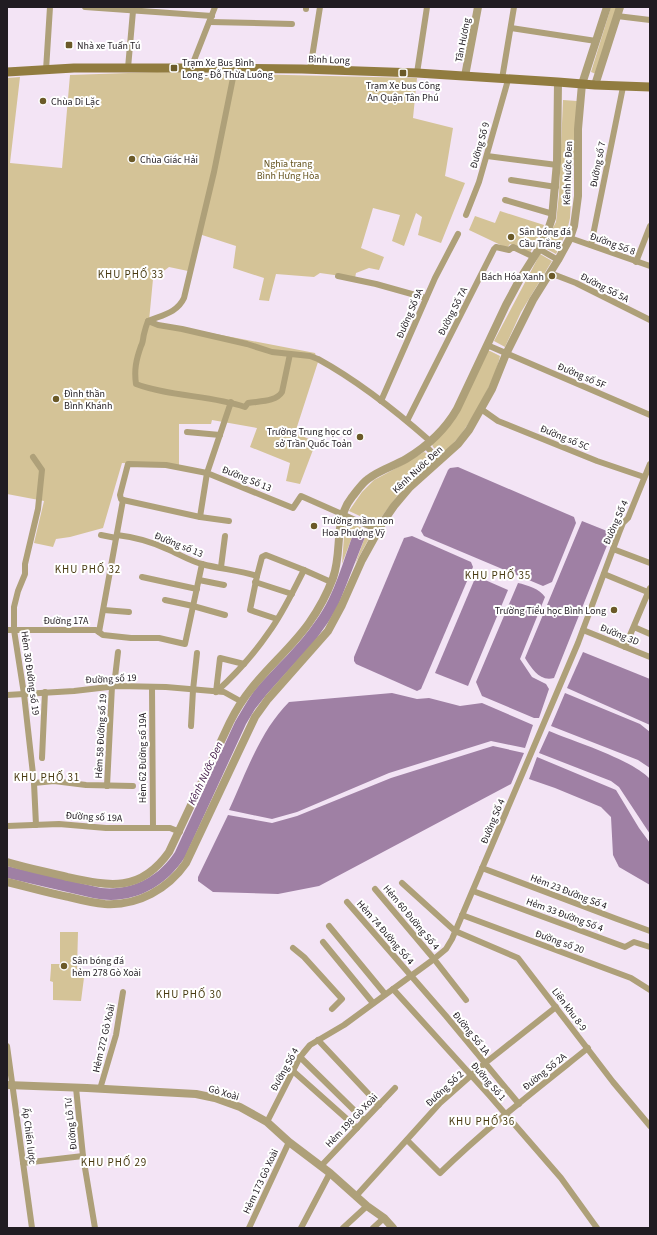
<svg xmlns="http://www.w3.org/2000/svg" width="657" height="1235" font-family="'Source Sans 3',sans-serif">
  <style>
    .green { fill: #d4c397 }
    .water { fill: #9f80a4 }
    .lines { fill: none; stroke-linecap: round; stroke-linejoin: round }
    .minor { stroke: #aea079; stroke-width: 6 }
    .tertiary { stroke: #aea079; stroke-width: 8 }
    .secondary { stroke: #917c40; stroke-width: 9 }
    .poi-dot { fill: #6b5a28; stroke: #fff; stroke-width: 1.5 }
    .labels { text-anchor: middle; stroke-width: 4; stroke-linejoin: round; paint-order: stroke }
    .street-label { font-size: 10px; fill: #211c22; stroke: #fff }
    .poi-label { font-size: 10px; fill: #211c22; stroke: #fff; text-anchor: start }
    .park-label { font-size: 10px; fill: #64521d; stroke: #fff }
    .neighbourhood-label { font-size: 11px; letter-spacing: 1px; fill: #483a11; stroke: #fff }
    .water-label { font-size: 11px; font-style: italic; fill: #411947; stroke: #fff }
  </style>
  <rect width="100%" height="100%" fill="#f3e4f5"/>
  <g class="green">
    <polygon points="611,7 617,7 596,74 591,72"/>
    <polygon points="157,72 417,78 413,118 453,128 445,176 465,183 441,243 418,235 422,217 416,213 404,246 392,241 400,215 373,208 361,248 384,257 379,270 369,268 356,273 355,278 320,273 314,277 276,274 269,301 259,300 264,278 233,268 236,246 199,234 188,271 169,267 153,279 149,321 315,353 318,362 295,433 316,442 300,484 286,481 290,463 250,447 257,428 212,420 211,424 179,424 179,465 122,463 103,528 70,537 56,539 53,547 34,543 44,501 7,494 7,78 20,77 10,163 62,168 70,75"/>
    <polygon points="563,100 577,101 570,218 567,231 556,254 543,247 556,222 559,194"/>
    <polygon points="500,211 544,225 530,253 510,244 507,248 469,230 475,216 495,223"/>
    <polygon points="540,254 552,261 521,312 505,347 494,341"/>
    <path d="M488 351H490L500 356C496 378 472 421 458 438 453 444 448 449 442 453H440L433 447 432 444Z"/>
    <polygon points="424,452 426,453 432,460 431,463 403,488 377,523 375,523 349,511 362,492 374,480 402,465"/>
    <polygon points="348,521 372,533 355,564 365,537 354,532 342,564 345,523 346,521"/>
    <polygon points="60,932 78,932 77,969 85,970 81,1001 53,1000 53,982 50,981 51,968 51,964 60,964"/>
  </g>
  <g class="water">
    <polygon points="458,467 574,517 576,523 552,582 543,586 424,536 421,531 448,470 450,468"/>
    <path d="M582 521 612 533 554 678C540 682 532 669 525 658Z"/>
    <path d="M354 532 365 537 338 606 329 621 314 642 267 694 255 709 246 724 185 857C165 888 131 906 93 898L7 878V866L101 888C131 891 158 878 175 852L235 722C241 712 247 701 254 691 274 667 299 646 317 619 335 594 343 561 354 532Z"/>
    <polygon points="412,536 471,562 473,567 421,689 417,691 356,664 354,661 354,657 404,538"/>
    <polygon points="476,576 508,590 468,686 435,673"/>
    <path d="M518 583C527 585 540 589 545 597L520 659 532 677 546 684 549 689 539 718H534L482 696 476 682Z"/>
    <polygon points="583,652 650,679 650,725 567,688"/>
    <path d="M392 693 417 699 429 698 460 706 482 703 533 725 525 748 491 741 389 773 297 812 272 819 229 810C246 773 260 731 289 702Z"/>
    <polygon points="565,693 640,724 650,732 650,768 638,760 551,726"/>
    <path d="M549 731C575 742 631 759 650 779V834L619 787 611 781 539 753Z"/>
    <polygon points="493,746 524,753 511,784 319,886 278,894 213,892 198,881 198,877 228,815 272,823 297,816 391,778"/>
    <polygon points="537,757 616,790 639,828 650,843 650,885 619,867 613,855 611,817 601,807 555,788 529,779"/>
  </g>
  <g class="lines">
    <g class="minor">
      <polyline points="85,7 212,16"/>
      <polyline points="306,9 306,7"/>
      <polyline points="617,16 650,20"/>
      <polyline points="210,22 292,24"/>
      <polyline points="511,28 596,41"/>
      <polyline points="128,68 133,11"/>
      <polyline points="191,68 215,7"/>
      <path d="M235 68 214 172 184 298C177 313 162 315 148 321 146 326 145 330 144 334 143 338 143 343 141 346 136 360 134 370 136 384 171 397 210 395 245 407L248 403C259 401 276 402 282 392L290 354"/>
      <polyline points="46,70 50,7"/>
      <polyline points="310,70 320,7"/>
      <polyline points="417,73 427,7"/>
      <polyline points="502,79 514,7"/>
      <polyline points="487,156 557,165"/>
      <polyline points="511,180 556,187"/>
      <polyline points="505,200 553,214"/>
      <polyline points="466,215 479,182 508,80"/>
      <polyline points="570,238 650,266"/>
      <polyline points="591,245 623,87"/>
      <polyline points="539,249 558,260"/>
      <polyline points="636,262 650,226"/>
      <polyline points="550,273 576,283 650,320"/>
      <polyline points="338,276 376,284 426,298"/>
      <path d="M148 321 158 325 182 329 247 344 272 352 310 356 318 359C358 381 396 411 430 441"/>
      <polyline points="487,345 650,415"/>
      <polyline points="381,401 435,278 458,234"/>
      <polyline points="231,402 207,473 293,508 301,496 378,530"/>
      <polyline points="481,409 498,421 597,461 644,477"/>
      <polyline points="407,421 494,249 496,247 509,250 513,247 534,257"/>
      <polyline points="187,432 220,435"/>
      <polyline points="425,445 440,461"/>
      <polyline points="33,457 42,470 38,509 25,564 25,574 18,591 14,607 14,630 24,694 34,783 36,825"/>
      <polyline points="123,500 121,499 120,495 128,464 166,465 207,473 200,517"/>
      <polyline points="101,535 116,538"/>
      <path d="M117 535C134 537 152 542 167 549 179 554 190 561 202 564 220 569 239 570 257 576"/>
      <polyline points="613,549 650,563"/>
      <polyline points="221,567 225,536"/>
      <polyline points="604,574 650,593"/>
      <polyline points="142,577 197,589"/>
      <polyline points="199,580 224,585"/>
      <polyline points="255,582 292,594"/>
      <polyline points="165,600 193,606 225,615"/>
      <polyline points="104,610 129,612"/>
      <polyline points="277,619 250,610 257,576 262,557 266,555 304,570 331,582"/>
      <polyline points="634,627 650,634"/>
      <polyline points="7,630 96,630 103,635 131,638 159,638 185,644 202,564"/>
      <polyline points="583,630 650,657"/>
      <polyline points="99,632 123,500 200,517 229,521"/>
      <polyline points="625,647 650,588"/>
      <polyline points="114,686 118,652"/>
      <polyline points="152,687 153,828"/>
      <path d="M216 692C236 674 254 654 269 632 283 613 293 591 304 570"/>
      <polyline points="216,692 220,658 244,664"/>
      <polyline points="7,695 74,691 117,686 166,687 224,692 242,702"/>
      <polyline points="191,726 193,690 197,653"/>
      <polyline points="42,758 45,692"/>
      <polyline points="34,783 54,781 86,785 133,786"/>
      <polyline points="107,786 112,686"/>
      <polyline points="7,826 59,824 106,828 170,828 180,832"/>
      <polyline points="482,868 617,919 650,931"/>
      <polyline points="402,883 455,931 518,958 613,1082 650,1126"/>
      <polyline points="375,889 434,959 466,1000"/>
      <polyline points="473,891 625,947 634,942 650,947"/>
      <polyline points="347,902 446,1016 519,1104"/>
      <polyline points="462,915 631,978 650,990"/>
      <polyline points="329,926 385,994"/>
      <polyline points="323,942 373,1003"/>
      <polyline points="293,948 304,957 342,999 332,1009"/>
      <polyline points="393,989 489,1095 561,1178 597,1228"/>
      <polyline points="318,1040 379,1105"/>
      <polyline points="7,1046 32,1228"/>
      <polyline points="300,1057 364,1120"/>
      <polyline points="293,1071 357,1128"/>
      <polyline points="76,1088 83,1156 95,1228"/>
      <polyline points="100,1089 116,1035 123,992"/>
      <polyline points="267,1122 300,1057 310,1045 344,1025 434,959 446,949 452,939 578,643 619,533 623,523 628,518 650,464"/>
      <path d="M407 1140 440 1173C486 1128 538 1088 588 1048"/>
      <polyline points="23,1163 83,1156"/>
      <polyline points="321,1166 395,1088"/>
      <polyline points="357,1195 440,1103 484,1064 556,1007"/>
      <polyline points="249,1228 289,1142"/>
      <polyline points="301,1228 330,1173"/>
      <polyline points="343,1228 367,1206"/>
      <polyline points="373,1228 384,1218"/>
    </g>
    <g class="tertiary">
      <polyline points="465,76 478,7"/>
      <polyline points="595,85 620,7"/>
      <path d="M7 862C27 868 47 872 67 877 109 886 140 893 169 852L230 722C236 710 243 699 251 689 269 666 292 647 309 623 319 609 327 594 333 578 343 550 333 521 352 497 357 491 362 483 368 479 379 470 394 466 406 459 426 447 445 430 457 409L506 305 520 279 539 249 548 230 552 218 557 162 558 82"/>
      <path d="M7 882C28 887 48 893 69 897 81 900 93 903 105 904 138 906 168 889 186 863L255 717 268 699 328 631 342 605 362 560 383 522 394 506 410 487 458 444 469 430 492 389 506 354 533 300 558 260 570 238 574 226 578 196V129L582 84 607 7"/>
      <polyline points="7,1085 87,1088 196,1094 215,1098 240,1107 267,1122 289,1142 330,1173 367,1206 384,1218 393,1228"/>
    </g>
    <polyline class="secondary" points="7,72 74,68 191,68 302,69 417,73 558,82 595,85 650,87"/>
  </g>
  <g class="poi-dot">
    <rect x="65" y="41" width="8" height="8" rx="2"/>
    <rect x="170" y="64" width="8" height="8" rx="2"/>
    <rect x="399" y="69" width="8" height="8" rx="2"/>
    <circle cx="43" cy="101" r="4"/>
    <circle cx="132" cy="159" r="4"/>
    <circle cx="511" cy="237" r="4"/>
    <circle cx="552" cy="276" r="4"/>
    <circle cx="56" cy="399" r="4"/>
    <circle cx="360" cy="437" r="4"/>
    <circle cx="314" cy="526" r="4"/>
    <circle cx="614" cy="610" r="4"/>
    <circle cx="64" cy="966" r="4"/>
  </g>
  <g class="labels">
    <g class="street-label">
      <text transform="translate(462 40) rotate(-79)" y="4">Tân Hương</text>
      <text transform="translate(329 59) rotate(2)" y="4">Bình Long</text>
      <text transform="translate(479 145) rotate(-74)" y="4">Đường Số 9</text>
      <text transform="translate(597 164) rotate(-79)" y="4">Đường số 7</text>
      <text transform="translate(567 173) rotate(-88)" y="4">Kênh Nước Đen</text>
      <text transform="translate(613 243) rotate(20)" y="4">Đường Số 8</text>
      <text transform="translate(605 287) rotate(27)" y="4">Đường Số 5A</text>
      <text transform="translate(452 311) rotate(-63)" y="4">Đường Số 7A</text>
      <text transform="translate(409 313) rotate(-67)" y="4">Đường Số 9A</text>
      <text transform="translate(582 375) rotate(23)" y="4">Đường số 5F</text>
      <text transform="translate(565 437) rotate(22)" y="4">Đường số 5C</text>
      <text transform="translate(417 469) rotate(-43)" y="4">Kênh Nước Đen</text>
      <text transform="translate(247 478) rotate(22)" y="4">Đường Số 13</text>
      <text transform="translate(615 522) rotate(-66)" y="4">Đường Số 4</text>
      <text transform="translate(179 544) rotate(22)" y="4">Đường số 13</text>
      <text x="66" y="624">Đường 17A</text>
      <text transform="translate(620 634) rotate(22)" y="4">Đường 3D</text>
      <text transform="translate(31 673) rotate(82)" y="4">Hẻm 30 Đường số 19</text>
      <text transform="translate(111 678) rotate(-3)" y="4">Đường số 19</text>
      <text transform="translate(100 736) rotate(-87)" y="4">Hẻm 58 Đường số 19</text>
      <text transform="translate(142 758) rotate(-90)" y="4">Hẻm 62 Đường số 19A</text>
      <text transform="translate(94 816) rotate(3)" y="4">Đường số 19A</text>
      <text transform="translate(492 821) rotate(-67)" y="4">Đường Số 4</text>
      <text transform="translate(569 891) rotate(21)" y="4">Hẻm 23 Đường Số 4</text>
      <text transform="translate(565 914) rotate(20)" y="4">Hẻm 33 Đường Số 4</text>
      <text transform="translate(412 917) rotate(50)" y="4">Hẻm 60 Đường Số 4</text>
      <text transform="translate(386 932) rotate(49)" y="4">Hẻm 74 Đường Số 4</text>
      <text transform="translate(560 941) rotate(20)" y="4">Đường số 20</text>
      <text transform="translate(570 1009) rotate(53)" y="4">Liên khu 8-9</text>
      <text transform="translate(472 1033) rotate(51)" y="4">Đường Số 1A</text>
      <text transform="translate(103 1038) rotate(-77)" y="4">Hẻm 272 Gò Xoài</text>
      <text transform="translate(284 1069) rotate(-61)" y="4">Đường Số 4</text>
      <text transform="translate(544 1071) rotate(-39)" y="4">Đường Số 2A</text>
      <text transform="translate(489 1081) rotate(49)" y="4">Đường Số 1</text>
      <text transform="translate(444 1088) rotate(-43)" y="4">Đường Số 2</text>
      <text transform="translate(224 1092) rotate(17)" y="4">Gò Xoài</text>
      <text transform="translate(351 1120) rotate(-46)" y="4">Hẻm 198 Gò Xoài</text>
      <text transform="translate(70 1124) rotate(-96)" y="4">Đường Lô Tư</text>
      <text transform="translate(30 1136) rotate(83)" y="4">Ấp Chiến lược</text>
      <text transform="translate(260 1181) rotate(-65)" y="4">Hẻm 173 Gò Xoài</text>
    </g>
    <g class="poi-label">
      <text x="77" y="49">Nhà xe Tuấn Tú</text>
      <text x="182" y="66">Trạm Xe Bus Bình<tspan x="182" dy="12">Long - Đỗ Thừa Luông</tspan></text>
      <text x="403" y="89" text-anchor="middle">Trạm Xe bus Công<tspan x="403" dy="12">An Quận Tân Phú</tspan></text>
      <text x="51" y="105">Chùa Di Lặc</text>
      <text x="140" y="163">Chùa Giác Hải</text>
      <text x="519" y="235">Sân bóng đá<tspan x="519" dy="12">Cầu Trắng</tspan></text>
      <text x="544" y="280" text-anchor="end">Bách Hóa Xanh</text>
      <text x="64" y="397">Đình thần<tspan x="64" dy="12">Bình Khánh</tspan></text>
      <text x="352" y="435" text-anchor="end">Trường Trung học cơ<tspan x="352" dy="12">sở Trần Quốc Toản</tspan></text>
      <text x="322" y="524">Trường mầm non<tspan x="322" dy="12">Hoa Phượng Vỹ</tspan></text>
      <text x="606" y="614" text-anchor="end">Trường Tiểu học Bình Long</text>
      <text x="72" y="964">Sân bóng đá<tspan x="72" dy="12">hẻm 278 Gò Xoài</tspan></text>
    </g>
    <g class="park-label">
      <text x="288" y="167">Nghĩa trang<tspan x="288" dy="12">Bình Hưng Hòa</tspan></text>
    </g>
    <g class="neighbourhood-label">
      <text x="131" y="278">KHU PHỐ 33</text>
      <text x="88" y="573">KHU PHỐ 32</text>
      <text x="498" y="579">KHU PHỐ 35</text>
      <text x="47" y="781">KHU PHỐ 31</text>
      <text x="189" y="998">KHU PHỐ 30</text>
      <text x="482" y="1125">KHU PHỐ 36</text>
      <text x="114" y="1166">KHU PHỐ 29</text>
    </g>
    <g class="water-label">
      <text transform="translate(205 773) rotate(-65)" y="4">Kênh Nước Đen</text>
    </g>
  </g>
  <rect width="657" height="1235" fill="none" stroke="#211c22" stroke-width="16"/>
</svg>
